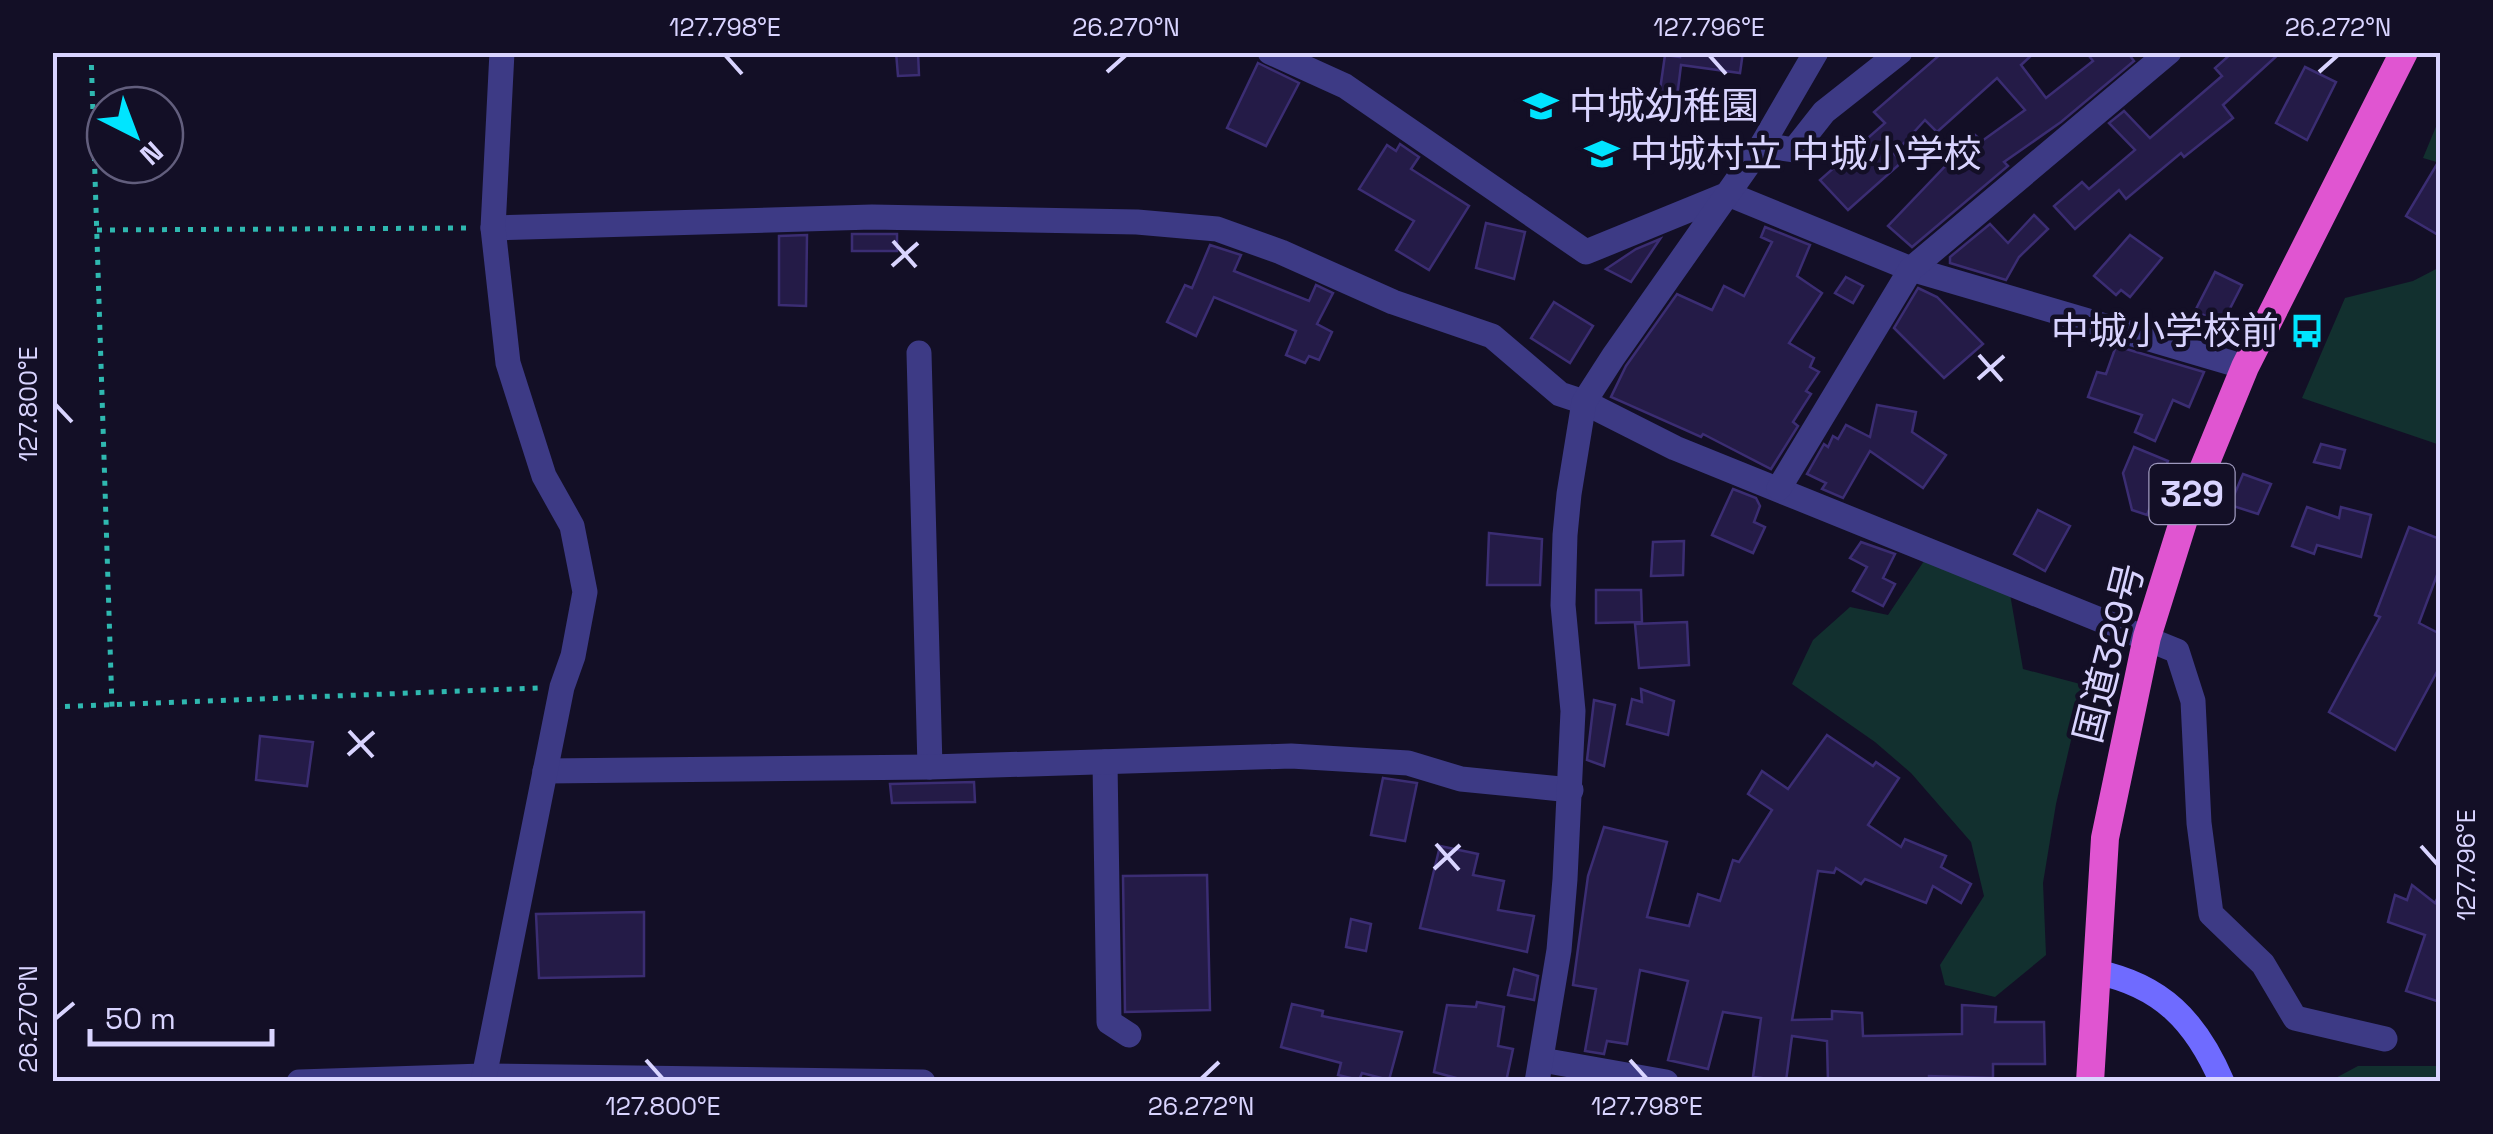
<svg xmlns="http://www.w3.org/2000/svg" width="2493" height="1134" font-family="'Space Grotesk','Noto Sans JP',sans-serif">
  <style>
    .green { fill: #12302f }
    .building { fill: #241b47; stroke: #3b2d73; stroke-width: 2.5 }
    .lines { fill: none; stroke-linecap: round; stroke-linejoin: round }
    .path { stroke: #2fb8b0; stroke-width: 5; stroke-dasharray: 5 8; stroke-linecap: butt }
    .minor { stroke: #3d3a85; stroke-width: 25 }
    .tertiary { stroke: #3d3a85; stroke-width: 25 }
    .secondary { stroke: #6f6bff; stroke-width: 25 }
    .trunk { stroke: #e055d1; stroke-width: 28 }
    .ticks { fill: none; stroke: #d9d4ff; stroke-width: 4 }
    .labels { text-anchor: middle; stroke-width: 9; stroke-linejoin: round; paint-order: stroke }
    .shield { fill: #130f26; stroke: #9e99be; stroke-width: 2.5 }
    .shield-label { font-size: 35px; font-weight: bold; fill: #d9d4ff }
    .poi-label { font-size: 38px; fill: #d9d4ff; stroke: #130f26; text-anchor: start }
    .street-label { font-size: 38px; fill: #d9d4ff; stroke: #130f26 }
    .neatline { fill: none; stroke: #d9d4ff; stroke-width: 4 }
    .ticks-label { font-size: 25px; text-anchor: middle; fill: #d9d4ff }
  </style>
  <rect width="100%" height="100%" fill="#130f26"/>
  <g class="green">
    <polygon points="2440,117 2440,163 2423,158"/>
    <polygon points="2440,267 2440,445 2302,398 2345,298 2413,281"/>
    <polygon points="1924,561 2010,594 2023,669 2084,685 2056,804 2043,883 2046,955 1995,997 1945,985 1940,965 1984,896 1971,842 1911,773 1875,742 1792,684 1813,640 1850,607 1888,615"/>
    <polygon points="2358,1066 2440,1066 2440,1081 2330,1081"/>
  </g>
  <g class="building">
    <polygon points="896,52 918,52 919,75 898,76"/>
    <polygon points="1680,52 1743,52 1740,73 1681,65 1675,114 1657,111 1665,55 1680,57"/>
    <polygon points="1943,52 2035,52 2021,65 2046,98 2093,61 2086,52 2127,52 2134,61 2061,122 2004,162 2008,166 1912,247 1888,226 1975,135 1982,141 2025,110 1997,78 1937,132 1925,120 1894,154 1902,162 1848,210 1820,180 1885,123 1874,112"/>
    <polygon points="2233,52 2281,52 2223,105 2233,118 2184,157 2181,153 2126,199 2119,190 2075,229 2054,206 2082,182 2089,189 2135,150 2109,123 2124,111 2150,138 2222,76 2215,68"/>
    <polygon points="1258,63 1299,83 1266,146 1227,128"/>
    <polygon points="2305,67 2336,82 2307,140 2276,123"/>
    <polygon points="1400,144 1419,157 1411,169 1469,206 1429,270 1396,250 1414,221 1359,189 1387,145 1396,151"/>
    <polygon points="2440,159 2440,236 2406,216"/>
    <polygon points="2034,215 2048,229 2019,257 2006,280 1950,263 1950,257 1990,224 2008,243"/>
    <polygon points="1486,223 1525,232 1514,279 1476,268"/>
    <polygon points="1765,227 1810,245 1797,276 1822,293 1789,343 1814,358 1810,367 1819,372 1806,391 1811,394 1793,422 1798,426 1771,469 1703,434 1701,437 1611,397 1626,366 1677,294 1712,310 1724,286 1744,296 1772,242 1761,237"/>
    <rect x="852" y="234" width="45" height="17"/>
    <polygon points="807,235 806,306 779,305 779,236"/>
    <polygon points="2130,235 2162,258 2130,297 2121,290 2116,295 2094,276"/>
    <polygon points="1660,239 1631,282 1606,269 1636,249"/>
    <polygon points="1210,245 1241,255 1234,271 1309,301 1316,285 1333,293 1317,324 1332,332 1319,360 1309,356 1305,363 1286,355 1296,331 1214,297 1196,336 1167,322 1185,285 1192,288"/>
    <polygon points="2215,272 2242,285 2222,324 2195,311"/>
    <polygon points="1846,277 1863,286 1853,303 1835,293"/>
    <polygon points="1918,288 1937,297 1983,344 1944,378 1894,328"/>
    <polygon points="1554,302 1593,326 1570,363 1531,338"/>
    <polygon points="2116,346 2204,372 2189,407 2173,400 2155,441 2135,432 2142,415 2088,397 2097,372 2106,374"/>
    <polygon points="1877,405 1916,412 1912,432 1946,455 1923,488 1870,451 1843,498 1822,489 1826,483 1807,474 1824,444 1828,447 1833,436 1838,439 1846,425 1870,437"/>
    <polygon points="2321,444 2345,450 2340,468 2314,462"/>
    <polygon points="2134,447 2168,461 2147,515 2132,510 2123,473"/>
    <polygon points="2243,474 2271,484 2258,514 2230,505"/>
    <polygon points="1733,489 1756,498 1760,506 1754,522 1765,527 1753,553 1712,535"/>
    <polygon points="2307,507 2339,518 2341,507 2371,515 2361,557 2317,545 2314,554 2292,546"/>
    <polygon points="2038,510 2070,526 2045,571 2014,554"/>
    <polygon points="2409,527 2440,539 2440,567 2419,623 2440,634 2440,666 2395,750 2329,712 2380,617 2375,615"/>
    <polygon points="1489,533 1542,539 1540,585 1487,585"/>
    <polygon points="1684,541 1683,575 1651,576 1653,542"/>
    <polygon points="1861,542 1895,554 1883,578 1895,584 1883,606 1853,591 1867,567 1850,558"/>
    <polygon points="1596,590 1641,590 1642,622 1596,623"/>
    <polygon points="1687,622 1689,665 1639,668 1635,624"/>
    <polygon points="1641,689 1674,701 1668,735 1627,724 1632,699 1642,702"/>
    <polygon points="1594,700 1615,705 1604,766 1587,760"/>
    <polygon points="1827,735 1873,766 1876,762 1899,778 1868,825 1901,847 1905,839 1946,856 1941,867 1971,884 1961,903 1933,886 1926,903 1865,879 1861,884 1836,868 1834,873 1818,871 1792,1020 1832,1019 1832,1011 1862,1013 1863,1036 1962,1034 1962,1005 1996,1007 1995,1022 2044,1022 2045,1064 1993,1064 1993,1078 1929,1076 1929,1079 1828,1082 1827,1041 1792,1036 1786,1081 1753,1077 1761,1018 1723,1012 1708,1069 1668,1060 1688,981 1640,970 1627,1044 1607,1041 1604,1054 1585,1051 1596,989 1573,985 1588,876 1604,827 1667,842 1647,917 1689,926 1698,894 1720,901 1733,860 1739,862 1772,810 1748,794 1762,771 1788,789"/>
    <polygon points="260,736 313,742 307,786 256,780"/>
    <polygon points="1383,778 1417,783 1405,841 1371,835"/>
    <polygon points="974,782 975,802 892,803 890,784"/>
    <polygon points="1440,846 1478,854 1473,875 1504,881 1498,910 1534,916 1527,952 1420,928"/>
    <polygon points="1207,875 1210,1010 1125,1012 1123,876"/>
    <polygon points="2412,885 2435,903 2437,899 2440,899 2440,1002 2406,991 2425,935 2388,922 2395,895 2407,900"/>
    <polygon points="644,912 644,976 539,978 536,914"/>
    <polygon points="1351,919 1371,924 1366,951 1346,947"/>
    <polygon points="1514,969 1538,976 1534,1000 1508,995"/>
    <polygon points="1477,1002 1504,1007 1498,1046 1513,1049 1506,1082 1471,1082 1434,1072 1447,1005 1476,1007"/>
    <polygon points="1292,1004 1323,1011 1322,1016 1402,1032 1389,1080 1362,1073 1359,1080 1338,1075 1341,1063 1281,1047"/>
  </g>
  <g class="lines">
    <g class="path">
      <polyline points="91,52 112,707"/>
      <polyline points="97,230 470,228"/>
      <polyline points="52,707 539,688"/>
    </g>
    <g class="minor">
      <polyline points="1270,52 1345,86 1586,252 1728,194 1911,269 2245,367"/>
      <polyline points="1762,145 1794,150 1824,112 1900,52"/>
      <polyline points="493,228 872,217 1137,222 1217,229 1281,252 1393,302 1492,336 1560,394 1584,402 1675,448 2177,651 2193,701 2199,823 2211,914 2263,964 2295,1018 2385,1039"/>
      <polyline points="1779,488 1911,269 2169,52"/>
      <polyline points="1105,762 1109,1022 1129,1035"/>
      <polyline points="1542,1060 1666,1082"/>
      <polyline points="299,1082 483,1076 923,1082"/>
    </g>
    <g class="tertiary">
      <polyline points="919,353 930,767"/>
      <polyline points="545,771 930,767 1291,756 1408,763 1461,779 1571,790"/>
      <polyline points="483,1082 562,687 573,656 585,592 572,526 544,476 508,363 493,228 502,52"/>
      <polyline points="1537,1082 1559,950 1565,879 1573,711 1563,605 1565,535 1569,494 1584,402 1613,357 1762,145 1816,52"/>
    </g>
    <path class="secondary" d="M2096 972C2161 985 2196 1021 2222 1082"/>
    <polyline class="trunk" points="2090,1082 2105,838 2147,637 2188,506 2245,367 2404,52"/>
  </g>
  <path class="ticks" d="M725 55 742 74M1709 55 1726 74M1107 72 1126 55M2319 72 2338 55M893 241 916 267M892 266 918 243M1979 355 2002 381M1978 379 2004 356M55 404 72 422M349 731 373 757M348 755 374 732M1436 844 1459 870M2421 846 2438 865M1434 869 1460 845M55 1019 74 1003M646 1060 663 1079M1630 1060 1647 1079M1201 1079 1219 1062"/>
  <defs>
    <g id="school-bare" transform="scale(2.7)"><path d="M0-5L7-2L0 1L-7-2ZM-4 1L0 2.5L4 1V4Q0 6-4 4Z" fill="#00e5ff" stroke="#130f26" stroke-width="2.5" paint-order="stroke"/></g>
    <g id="bus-bare" transform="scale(2.7)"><path d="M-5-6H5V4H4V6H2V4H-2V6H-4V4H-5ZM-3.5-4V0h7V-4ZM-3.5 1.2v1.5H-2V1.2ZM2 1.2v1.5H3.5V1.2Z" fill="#00e5ff" stroke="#130f26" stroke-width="2.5" paint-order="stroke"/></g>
  </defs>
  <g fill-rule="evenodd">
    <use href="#school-bare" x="1541" y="106"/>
    <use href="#school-bare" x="1602" y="154"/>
    <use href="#bus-bare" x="2307" y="331"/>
  </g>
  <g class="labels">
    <rect class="shield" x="2149.5" y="464" width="85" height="60" rx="8"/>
    <g class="shield-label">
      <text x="2192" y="506">329</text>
    </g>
    <g class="poi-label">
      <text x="1569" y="119">中城幼稚園</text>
      <text x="1630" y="167">中城村立 中城小学校</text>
      <text x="2279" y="344" text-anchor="end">中城小学校前</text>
    </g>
    <g class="street-label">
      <text transform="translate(2109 653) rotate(-76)" y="13">国道329号</text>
    </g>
  </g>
  <rect width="2493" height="1134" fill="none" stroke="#130f26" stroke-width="110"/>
  <g transform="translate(135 135) rotate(138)"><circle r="48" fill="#130f26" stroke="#625e7d" stroke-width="2.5"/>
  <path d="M0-8L18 38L0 25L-18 38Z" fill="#00e5ff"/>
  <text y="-15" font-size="28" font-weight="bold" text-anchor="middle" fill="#d9d4ff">N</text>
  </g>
  <path d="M90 1029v15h182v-15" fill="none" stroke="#d9d4ff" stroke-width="5"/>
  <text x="105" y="1029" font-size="30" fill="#d9d4ff" stroke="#130f26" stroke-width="8" paint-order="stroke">50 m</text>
  <rect x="55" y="55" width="2383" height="1024" class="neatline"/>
  <g class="ticks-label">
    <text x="725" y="36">127.798°E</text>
    <text x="1126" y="36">26.270°N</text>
    <text x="1709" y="36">127.796°E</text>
    <text x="2338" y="36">26.272°N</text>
    <text transform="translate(28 404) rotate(-90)" y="9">127.800°E</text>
    <text transform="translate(2466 865) rotate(-90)" y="9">127.796°E</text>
    <text transform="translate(28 1019) rotate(-90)" y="9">26.270°N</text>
    <text x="663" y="1115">127.800°E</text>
    <text x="1201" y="1115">26.272°N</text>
    <text x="1647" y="1115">127.798°E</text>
  </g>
</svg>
